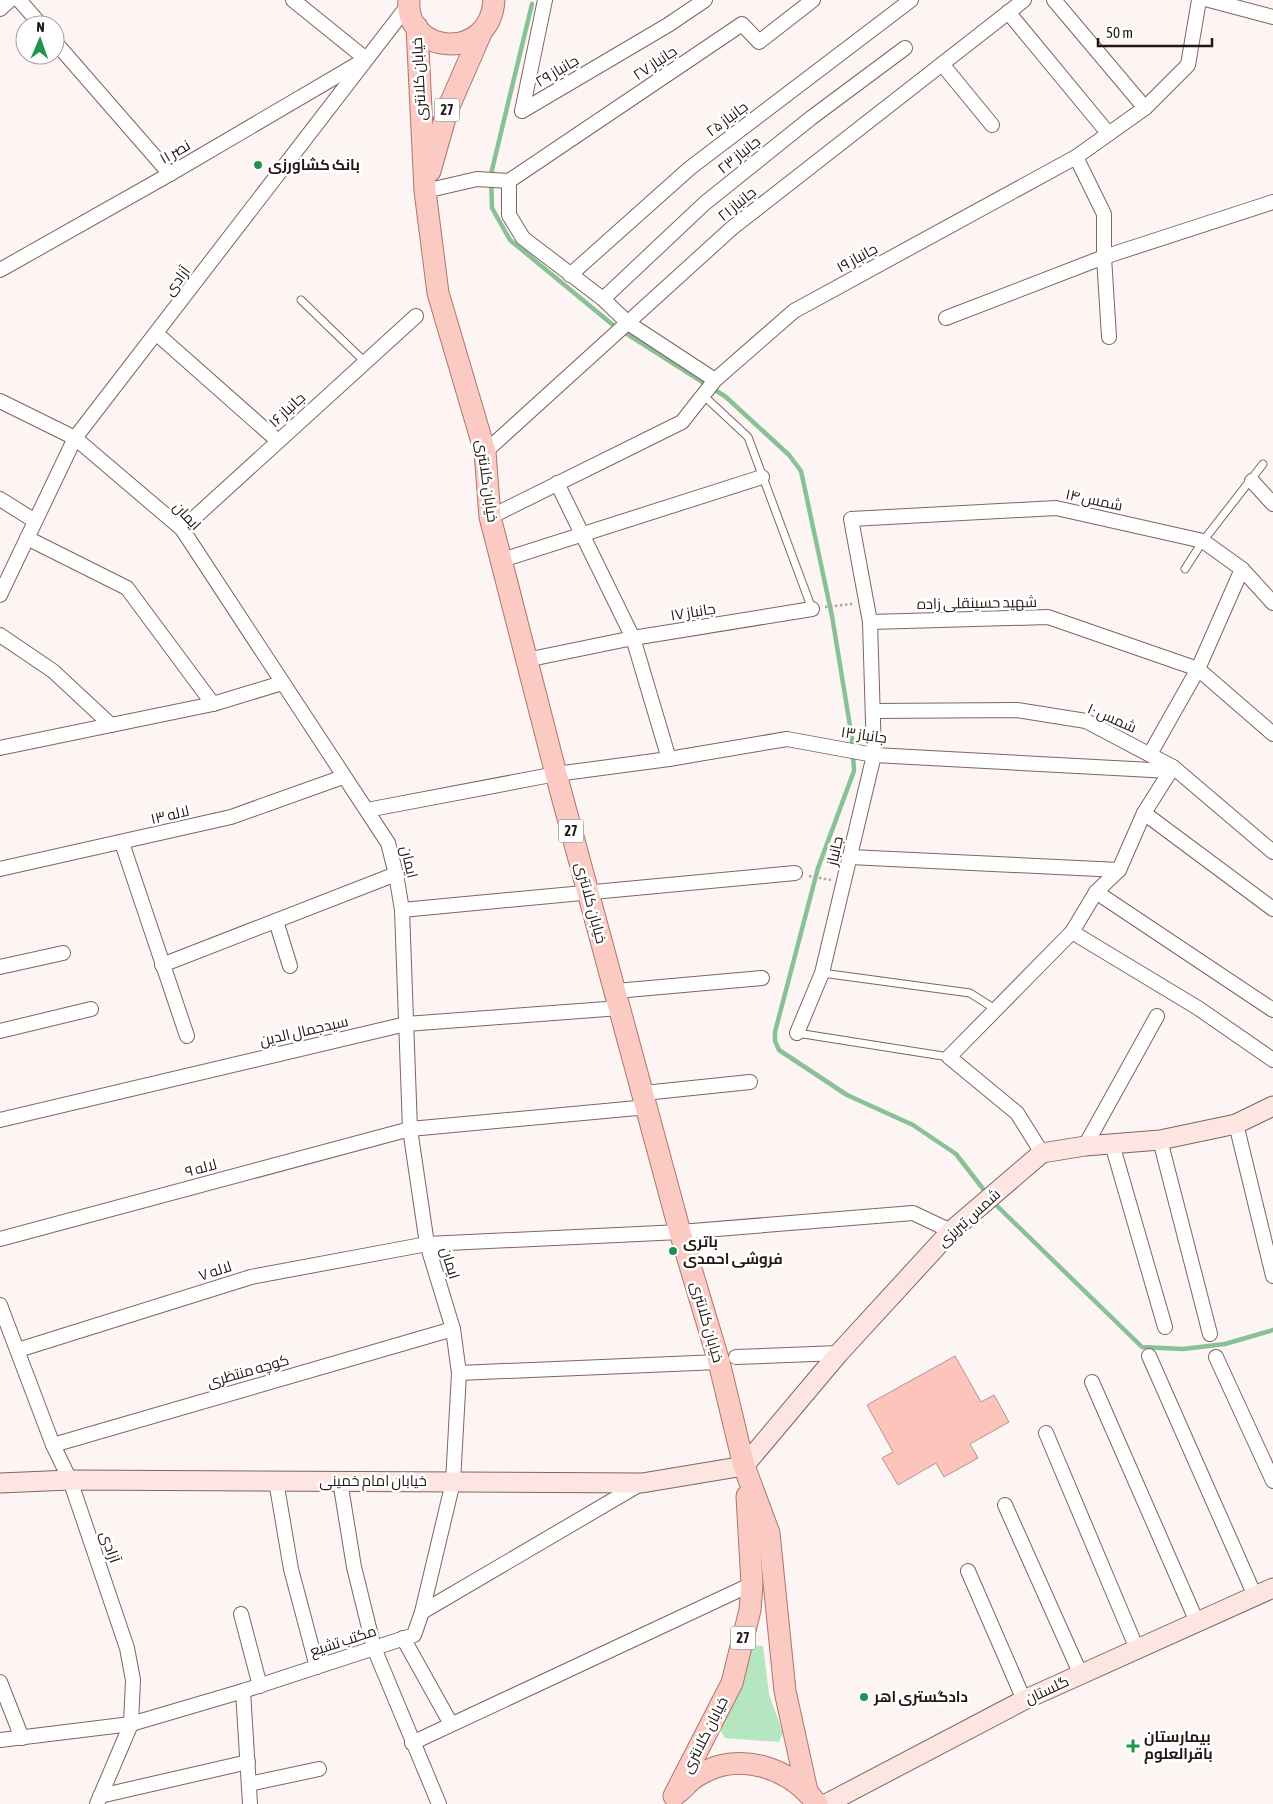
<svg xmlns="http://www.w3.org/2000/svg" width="1273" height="1804" font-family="'Asap Condensed',Cairo,sans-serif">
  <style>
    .green { fill: #b4e7bf }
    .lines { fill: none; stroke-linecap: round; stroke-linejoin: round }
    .stream { stroke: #89c196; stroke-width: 4.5 }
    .building { fill: #fdc4bb; stroke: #b49590 }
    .lane-casing { stroke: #81645f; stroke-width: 9 }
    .street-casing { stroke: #81645f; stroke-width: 16 }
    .secondary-casing { stroke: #81645f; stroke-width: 21 }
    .primary-casing { stroke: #ae756c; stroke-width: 23 }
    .path { stroke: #afa7a5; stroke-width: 2.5; stroke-dasharray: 2.5 2.5; stroke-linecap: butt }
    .lane { stroke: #fff; stroke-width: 7 }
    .street { stroke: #fff; stroke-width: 14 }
    .secondary { stroke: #fde5e1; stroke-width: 19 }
    .primary { stroke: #fbcac3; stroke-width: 21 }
    .poi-dot { fill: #20934d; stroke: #fff; stroke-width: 2 }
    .labels { text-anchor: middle; stroke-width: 5; stroke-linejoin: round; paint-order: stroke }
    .shield { fill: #fff; stroke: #645d5b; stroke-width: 1 }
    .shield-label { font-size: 14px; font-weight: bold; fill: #221715 }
    .street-label { font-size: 15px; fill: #221715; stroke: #fff }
    .poi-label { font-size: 15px; font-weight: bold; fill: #221715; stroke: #fff; text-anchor: start }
  </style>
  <rect width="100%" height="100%" fill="#fcf5f3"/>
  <polygon class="green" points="751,1645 763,1646 769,1694 783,1733 779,1742 725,1738 718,1726"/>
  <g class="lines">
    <g class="stream">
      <polyline points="532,4 491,174 492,208 510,240 613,325 726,397 789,455 801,471 832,616 852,738 854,771 818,868 775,1032 775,1041 779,1050 847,1095 913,1125 956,1154 987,1194"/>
      <polyline points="993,1202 1142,1347 1183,1349 1225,1344 1273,1330"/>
    </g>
  </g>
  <polygon class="building" points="955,1356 981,1402 994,1395 1009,1422 970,1444 978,1458 944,1477 936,1463 898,1485 882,1458 893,1452 867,1405"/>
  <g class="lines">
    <g class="lane-casing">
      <g id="lane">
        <polyline points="301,300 364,361"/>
        <polyline points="704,396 748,437 812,609"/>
        <polyline points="1185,569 1203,541 1263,464"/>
        <polyline points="822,973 970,993 995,1009"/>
        <polyline points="797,1033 949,1057"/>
      </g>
    </g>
    <g class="street-casing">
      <g id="street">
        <polyline points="19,0 41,25"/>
        <polyline points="1054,0 1145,108"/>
        <polyline points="1209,0 1273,17"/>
        <polyline points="0,9 10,0"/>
        <polyline points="1008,12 1108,133"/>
        <polyline points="55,42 170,174"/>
        <polyline points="942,64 992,125"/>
        <polyline points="522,111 668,25 705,0"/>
        <polyline points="522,111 545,0"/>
        <polyline points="1076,157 1104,214 1104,257 1109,337"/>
        <polyline points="425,191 477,179 509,181"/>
        <polyline points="0,270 170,174 366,59 293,0"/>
        <polyline points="570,275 690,168 911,0"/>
        <polyline points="603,299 705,203 811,118 905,48"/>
        <polyline points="946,318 1104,257 1273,202"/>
        <polyline points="157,334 278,441"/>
        <polyline points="715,380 628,323 603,299 523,238 509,215 509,181 742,24 759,42 813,0"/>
        <polyline points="0,401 75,438 182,529 388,843 396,874 402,910 410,1129 427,1244 453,1329 459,1373 453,1482 422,1612 414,1635 243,1691 131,1724 0,1740"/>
        <polyline points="485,452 732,228 1024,0"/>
        <polyline points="1252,481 1273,504"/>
        <polyline points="557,483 633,638 669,759"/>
        <polyline points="0,499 35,521"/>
        <polyline points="490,517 682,422 715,380 794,311 1076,157 1145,108 1188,65 1199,0"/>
        <polyline points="182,529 416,316"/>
        <polyline points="27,538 127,588 213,704"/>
        <polyline points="502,560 762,477"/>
        <polyline points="0,595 75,438 409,4"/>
        <polyline points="870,622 1048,617 1198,669 1273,734"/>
        <polyline points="0,635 53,671 111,725"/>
        <polyline points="526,660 633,638 812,609"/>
        <polyline points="873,711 1017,710 1086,721 1173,767 1273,852"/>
        <polyline points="0,748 213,704 282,683"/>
        <polyline points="1150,754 1198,669 1242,569"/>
        <polyline points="367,810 556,774 669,759 787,739 874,755 1170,771"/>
        <polyline points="1144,813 1273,909"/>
        <polyline points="122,843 187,1036"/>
        <polyline points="850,857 1119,870"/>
        <polyline points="0,869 231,817 343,777"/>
        <polyline points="1096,892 1273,1010"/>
        <polyline points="402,910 795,873"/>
        <polyline points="276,921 290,966"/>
        <polyline points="1072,932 1198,1008 1273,1060"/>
        <polyline points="162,965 396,874"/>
        <polyline points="0,967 63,953"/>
        <polyline points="616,991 762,978"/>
        <polyline points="0,1031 91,1009"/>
        <polyline points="797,1033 822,973 874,755 870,622 851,519 1056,508 1203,541 1242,569 1273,603"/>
        <polyline points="644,1093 750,1082"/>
        <polyline points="0,1120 406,1024 620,1008"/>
        <polyline points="1236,1124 1273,1276"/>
        <polyline points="1160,1140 1210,1334"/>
        <polyline points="1112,1144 1165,1327"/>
        <polyline points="1085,1146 1157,1016"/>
        <polyline points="1042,1153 1017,1113 949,1057 1072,932 1096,892 1119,870 1144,813 1173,767"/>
        <polyline points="0,1239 410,1129 648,1107"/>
        <polyline points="0,1305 53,1445 70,1480 127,1648 133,1680 131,1724 97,1804"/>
        <polyline points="18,1350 251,1277 427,1244 680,1232 913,1213 951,1231"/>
        <polyline points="1149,1356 1255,1596"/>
        <polyline points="736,1357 839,1353"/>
        <polyline points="1216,1357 1273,1481"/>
        <polyline points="459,1373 719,1362"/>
        <polyline points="1092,1382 1197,1622"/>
        <polyline points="1046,1433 1137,1649"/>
        <polyline points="53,1445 453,1329"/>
        <polyline points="276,1481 291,1569 317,1667"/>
        <polyline points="340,1481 354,1567 374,1648 439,1804"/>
        <polyline points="1005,1505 1081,1675"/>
        <polyline points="968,1571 1024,1700"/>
        <polyline points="422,1612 642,1483"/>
        <polyline points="241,1614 260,1686"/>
        <polyline points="403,1638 451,1724"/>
        <polyline points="0,1682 22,1738"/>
        <polyline points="243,1691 250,1804"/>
        <polyline points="412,1743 752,1584"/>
        <polyline points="249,1784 319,1769"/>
        <polyline points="100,1796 248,1762"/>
      </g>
    </g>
    <g class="secondary-casing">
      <g id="secondary">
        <polyline points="0,1483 70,1480 642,1483 744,1466 839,1353 951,1231 1042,1153 1085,1146 1160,1140 1236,1124 1273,1106"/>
        <polyline points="826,1804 1024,1700 1273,1588"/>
      </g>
    </g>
    <g class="primary-casing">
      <g id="primary">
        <path d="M409 0C404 54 490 63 494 0"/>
        <polyline points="417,27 425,191 438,293 485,452 490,517 556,774 680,1232 719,1362 744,1466 769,1533 785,1691 807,1791"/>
        <polyline points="430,171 447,111 481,33"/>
        <path d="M679 1792C685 1787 690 1780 697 1776 738 1750 790 1767 817 1804"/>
        <polyline points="674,1796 732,1683 750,1610 752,1584 747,1496"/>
      </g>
    </g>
    <g class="path">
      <polyline points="825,607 852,604"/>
      <polyline points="809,876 831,880"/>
    </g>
    <use href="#lane" class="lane"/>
    <use href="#street" class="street"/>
    <use href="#secondary" class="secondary"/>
    <use href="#primary" class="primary"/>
  </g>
  <g class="poi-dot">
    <circle cx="258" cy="165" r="5"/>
    <circle cx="673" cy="1251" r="5"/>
    <circle cx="864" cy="1697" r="5"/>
    <path d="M1130.5 1738.5h5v5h5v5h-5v5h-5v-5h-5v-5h5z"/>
  </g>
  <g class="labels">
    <g class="shield">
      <rect x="434.5" y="98.5" width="25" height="23" rx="4"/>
      <rect x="558.5" y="819.5" width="25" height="23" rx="4"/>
      <rect x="730.5" y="1626.5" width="25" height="23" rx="4"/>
    </g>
    <g class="shield-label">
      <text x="447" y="115">27</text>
      <text x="571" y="836">27</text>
      <text x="743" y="1643">27</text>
    </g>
    <g class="street-label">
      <text transform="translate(655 63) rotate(-34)" y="5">جانباز ۲۷</text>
      <text transform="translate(557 71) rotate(-31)" y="5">جانباز ۲۹</text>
      <text transform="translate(419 79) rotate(-93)" y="5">خیابان کلانتری</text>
      <text transform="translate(727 119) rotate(-37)" y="5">جانباز ۲۵</text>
      <text transform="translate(175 152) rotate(-30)" y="5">نصر ۱۱</text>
      <text transform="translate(739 155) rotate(-39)" y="5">جانباز ۲۳</text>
      <text transform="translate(737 204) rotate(-39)" y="5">جانباز ۲۱</text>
      <text transform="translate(857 258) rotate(-29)" y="5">جانباز ۱۹</text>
      <text transform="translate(177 281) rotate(-53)" y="5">آزادی</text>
      <text transform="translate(287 410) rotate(-43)" y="5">جانباز ۱۶</text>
      <text transform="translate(487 481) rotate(82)" y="5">خیابان کلانتری</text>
      <text transform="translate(1094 500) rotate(12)" y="5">شمس ۱۴</text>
      <text transform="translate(187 516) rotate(47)" y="5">ایمان</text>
      <text transform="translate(977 603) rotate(-1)" y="5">شهید حسینقلی زاده</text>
      <text transform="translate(693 612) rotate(-9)" y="5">جانباز ۱۷</text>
      <text transform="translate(1112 718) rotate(24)" y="5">شمس ۱۰</text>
      <text transform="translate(864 735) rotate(8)" y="5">جانباز ۱۳</text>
      <text transform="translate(170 815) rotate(-13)" y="5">لاله ۱۳</text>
      <text transform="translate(835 851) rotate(-77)" y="5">جانباز</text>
      <text transform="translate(409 862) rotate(77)" y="5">ایمان</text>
      <text transform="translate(591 903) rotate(75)" y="5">خیابان کلانتری</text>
      <text transform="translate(304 1031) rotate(-13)" y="5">سیدجمال الدین</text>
      <text transform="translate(201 1168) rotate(-15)" y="5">لاله ۹</text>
      <text transform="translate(969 1218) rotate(-42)" y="5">شمس تبریزی</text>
      <text transform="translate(450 1263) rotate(73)" y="5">ایمان</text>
      <text transform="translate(215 1271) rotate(-18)" y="5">لاله ۷</text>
      <text transform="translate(707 1322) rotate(74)" y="5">خیابان کلانتری</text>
      <text transform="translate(248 1371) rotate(-16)" y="5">کوچه منتظری</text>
      <text x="373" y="1486">خیابان امام خمینی</text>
      <text transform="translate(110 1547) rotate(71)" y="5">آزادی</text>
      <text transform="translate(343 1641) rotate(-18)" y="5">مکتب تشیع</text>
      <text transform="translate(1047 1690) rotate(-25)" y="5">گلستان</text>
      <text transform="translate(705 1735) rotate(-63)" y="5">خیابان کلانتری</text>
    </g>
    <g class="poi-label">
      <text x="268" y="170">بانک کشاورزی</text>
      <text x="683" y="1247">باتری<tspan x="683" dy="17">فروشی احمدی</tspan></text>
      <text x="874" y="1702">دادگستری اهر</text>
      <text x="1144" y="1742">بیمارستان<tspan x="1144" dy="17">باقرالعلوم</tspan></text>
    </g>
  </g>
  <g transform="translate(40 40) rotate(2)"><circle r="24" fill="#ffffff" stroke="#a7a2a1"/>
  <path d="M0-4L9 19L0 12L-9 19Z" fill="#20934d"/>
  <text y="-8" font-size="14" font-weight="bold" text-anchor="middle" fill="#221715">N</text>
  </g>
  <path d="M1098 38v8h114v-8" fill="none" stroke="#221715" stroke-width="2.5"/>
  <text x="1106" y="38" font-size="15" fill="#221715" stroke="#ffffff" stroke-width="4" paint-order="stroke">50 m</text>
</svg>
